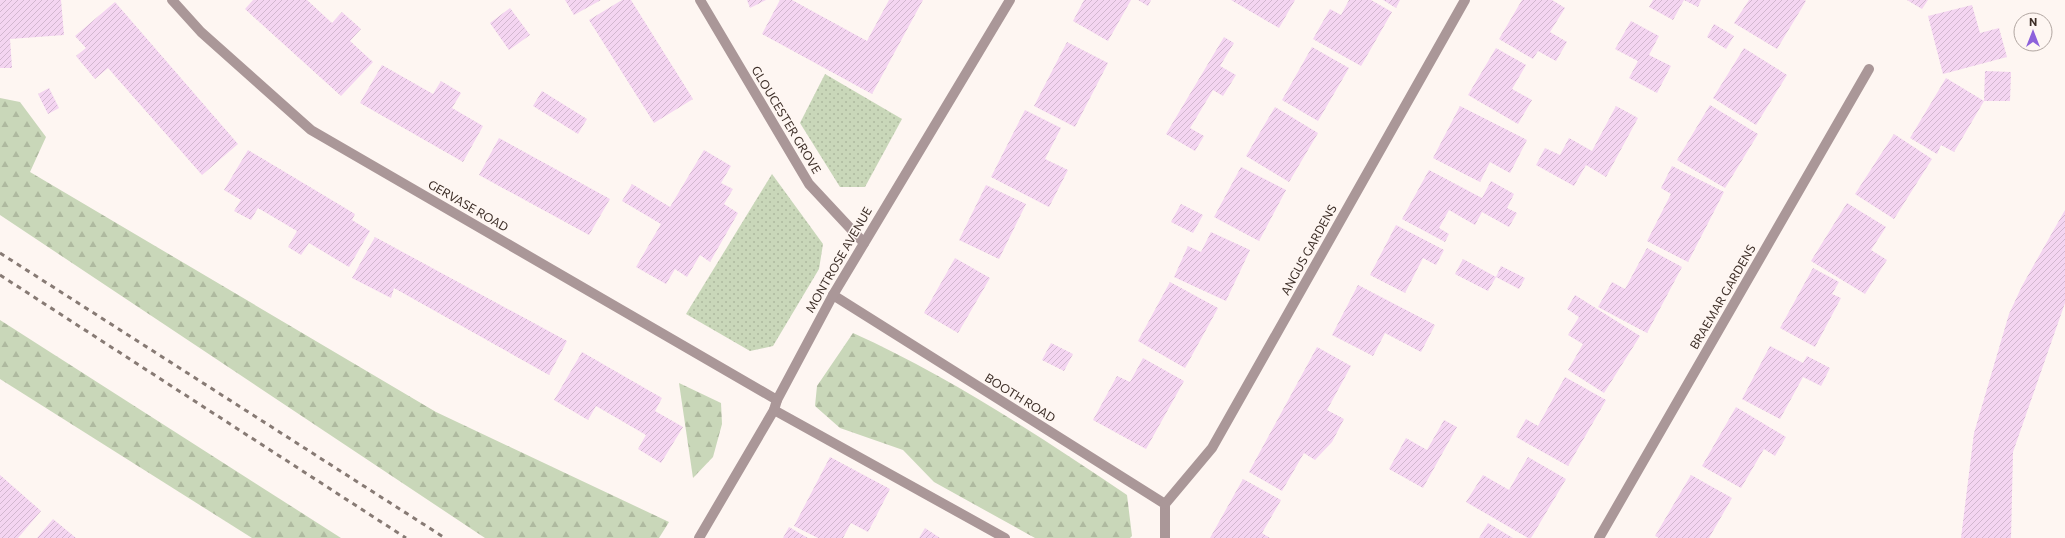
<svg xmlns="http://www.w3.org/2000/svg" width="2065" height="538" font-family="Commissioner,sans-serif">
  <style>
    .grass { fill: url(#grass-dots) }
    .forest { fill: url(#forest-firs) }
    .building { fill: url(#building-hatch) }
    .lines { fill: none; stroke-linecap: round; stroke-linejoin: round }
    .minor { stroke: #aa9798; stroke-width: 10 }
    .rail { stroke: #877a74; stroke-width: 3; stroke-dasharray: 5 5; stroke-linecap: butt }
    .labels { text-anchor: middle; stroke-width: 3; stroke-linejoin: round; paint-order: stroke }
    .street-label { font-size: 12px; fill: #3d2e27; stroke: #fef6f2 }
  </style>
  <defs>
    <pattern id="grass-dots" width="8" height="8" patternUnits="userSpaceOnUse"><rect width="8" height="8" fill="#c9d7b9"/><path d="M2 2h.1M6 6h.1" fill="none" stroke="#aeb99f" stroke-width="1.8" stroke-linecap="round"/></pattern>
    <pattern id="forest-firs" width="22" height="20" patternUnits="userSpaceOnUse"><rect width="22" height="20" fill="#c9d7b9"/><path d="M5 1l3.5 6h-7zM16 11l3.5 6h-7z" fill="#aeb99f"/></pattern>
    <pattern id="building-hatch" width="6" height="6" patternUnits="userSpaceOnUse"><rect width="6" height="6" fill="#f4d5f1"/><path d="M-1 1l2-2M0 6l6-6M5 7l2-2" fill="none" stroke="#d2b7cf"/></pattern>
  </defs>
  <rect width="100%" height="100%" fill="#fef6f2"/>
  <g class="grass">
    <polygon points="825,74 902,119 865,187 840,187 800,123"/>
    <polygon points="772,174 823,244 819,269 773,346 750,351 686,314"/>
  </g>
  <g class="forest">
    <polygon points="0,98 20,102 46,137 30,172 436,412 669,522 659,538 485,538 0,215"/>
    <polygon points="0,320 341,538 252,538 0,379"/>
    <path d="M853 333C949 376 1039 436 1127 495L1132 536 1130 538H1035L934 482 903 450 840 428 815 406 817 386Z"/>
    <polygon points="679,383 721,403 722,424 713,457 693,478"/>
  </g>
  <g class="building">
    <polygon points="0,0 61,0 64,35 10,39 12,68 0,68"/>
    <polygon points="253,0 307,0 332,23 342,12 361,29 350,41 373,62 341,96 245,9"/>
    <polygon points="565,0 601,0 574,15"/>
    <polygon points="622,0 631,0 693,99 654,123 589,20"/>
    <polygon points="747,0 766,0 750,8"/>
    <polygon points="780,0 792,0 867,41 889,0 923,0 872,94 762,34"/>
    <polygon points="1084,0 1131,0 1108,41 1073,21"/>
    <polygon points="1138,0 1151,0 1148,6"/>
    <polygon points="1231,0 1295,0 1279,28"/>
    <polygon points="1349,0 1371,0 1392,12 1361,66 1313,39 1330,9 1341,15"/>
    <polygon points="1383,0 1400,0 1396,8"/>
    <polygon points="1522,0 1552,0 1565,8 1550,32 1567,42 1556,61 1538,51 1533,59 1499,39"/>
    <polygon points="1653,0 1684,0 1673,20 1649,7"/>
    <polygon points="1684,0 1701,0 1698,7"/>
    <polygon points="1749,0 1804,0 1806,1 1777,49 1734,23"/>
    <polygon points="1907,0 1928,0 1922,9"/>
    <polygon points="115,2 238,144 202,175 108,68 95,79 76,56 86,48 75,36"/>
    <polygon points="1972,5 1980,33 1999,28 2007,57 1943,74 1928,16"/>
    <polygon points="510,8 530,35 509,50 490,23"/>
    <polygon points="1631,21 1659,36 1649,55 1671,66 1657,93 1629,78 1638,61 1615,49"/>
    <polygon points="1714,24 1734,36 1726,49 1707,37"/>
    <polygon points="1224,37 1234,43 1220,66 1236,75 1223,96 1213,90 1190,128 1204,136 1195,151 1166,134"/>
    <polygon points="1067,42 1108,63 1075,127 1034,106"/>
    <polygon points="1312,47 1349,68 1318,121 1282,100"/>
    <polygon points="1496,48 1526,65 1512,89 1532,100 1518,124 1468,95"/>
    <polygon points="1744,48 1787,75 1756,125 1713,98"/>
    <polygon points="382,65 433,94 441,81 461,93 452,108 483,126 463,162 360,103"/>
    <polygon points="1985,71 2011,72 2010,101 1984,101"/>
    <polygon points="1946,78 1984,101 1954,152 1941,145 1937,154 1910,138"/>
    <polygon points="49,88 59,108 48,114 38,94"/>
    <polygon points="542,91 587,119 578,134 533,106"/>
    <polygon points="1710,105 1758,134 1725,188 1677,160"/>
    <polygon points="1460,106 1527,140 1510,173 1490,162 1480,182 1433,158"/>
    <polygon points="1616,106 1638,118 1606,177 1586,165 1574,186 1536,165 1545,148 1560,155 1569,138 1592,151"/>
    <polygon points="1275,107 1318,133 1289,182 1246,156"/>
    <polygon points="1025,110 1061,128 1045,159 1068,170 1049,207 991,177"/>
    <polygon points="1894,134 1932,159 1894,219 1855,194"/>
    <polygon points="499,138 610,199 589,235 479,175"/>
    <polygon points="248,150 355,214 352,220 370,231 349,267 309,243 301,255 288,247 297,231 258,208 251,220 234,211 241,200 224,190"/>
    <polygon points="704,150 731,166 721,183 733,189 724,204 738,213 710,262 700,255 687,277 675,269 666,284 636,267 661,224 622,201 632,184 670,207"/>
    <polygon points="1672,166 1724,192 1688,262 1647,241 1671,194 1661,188"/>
    <polygon points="1241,167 1286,190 1259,241 1214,217"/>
    <polygon points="1429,170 1482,198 1491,181 1514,194 1507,208 1517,213 1509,227 1482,212 1475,225 1449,210 1439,228 1449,234 1445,242 1402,219"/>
    <polygon points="986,185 1026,204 999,259 959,240"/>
    <polygon points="1847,203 1886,227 1871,250 1887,260 1865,294 1811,261"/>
    <polygon points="1181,204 1203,215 1193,233 1171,222"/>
    <polygon points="2065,210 2065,303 2013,452 2011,538 1961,538 1974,433 2009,314 2022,286"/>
    <polygon points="1396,225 1444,250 1436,265 1423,258 1405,293 1370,275"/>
    <polygon points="1211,232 1250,250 1226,301 1174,277 1188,246 1201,252"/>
    <polygon points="375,237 567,341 549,375 394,288 391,298 352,278"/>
    <polygon points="1647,248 1682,267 1647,333 1598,307 1612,282 1625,289"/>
    <polygon points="955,258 990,278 958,333 924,313"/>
    <polygon points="1463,259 1496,277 1488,291 1455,274"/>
    <polygon points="1501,266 1525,278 1519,289 1496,277"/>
    <polygon points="1813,268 1839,282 1832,294 1841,298 1815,347 1780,328"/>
    <polygon points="1170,282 1218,308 1185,368 1138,341"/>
    <polygon points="1358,285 1435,325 1421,352 1385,333 1373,356 1332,335"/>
    <polygon points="1575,295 1640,336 1604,393 1568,370 1583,344 1568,335 1579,317 1567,309"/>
    <polygon points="1051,343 1073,354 1064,371 1042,360"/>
    <polygon points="1770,346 1803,363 1807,356 1830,368 1821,386 1803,377 1780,419 1742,399"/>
    <polygon points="1317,347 1351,366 1327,410 1344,419 1332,442 1315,460 1304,453 1282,491 1249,472"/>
    <polygon points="582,352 662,398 655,411 683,427 661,463 638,449 646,435 596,406 588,420 554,400"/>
    <polygon points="1143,358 1184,381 1146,449 1093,420 1117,376 1130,382"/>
    <polygon points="1565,377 1606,400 1568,466 1516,437 1526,419 1538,426"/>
    <polygon points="1736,407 1786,437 1775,456 1764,449 1741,488 1702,466"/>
    <polygon points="1444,420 1457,427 1423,488 1389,469 1406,438 1427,450"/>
    <polygon points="830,457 890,489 868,532 851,523 843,538 818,538 794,526"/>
    <polygon points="1528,457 1566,479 1531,538 1528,538 1466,502 1483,475 1509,490"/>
    <polygon points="0,475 41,511 18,538 0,538"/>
    <polygon points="1691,475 1732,498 1709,538 1659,538 1655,536"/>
    <polygon points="1243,479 1281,500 1262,533 1270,538 1210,538"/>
    <polygon points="53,519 76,538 37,538"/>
    <polygon points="1488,523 1513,538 1479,538"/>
    <polygon points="789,527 808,538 783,538"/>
    <polygon points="925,528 940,538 919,538"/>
  </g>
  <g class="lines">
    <g class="minor">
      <polyline points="172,0 201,32 311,130 777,400"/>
      <polyline points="700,0 809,184 864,243"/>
      <polyline points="833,295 1165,504 1165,538"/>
      <polyline points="774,410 1005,538"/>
      <polyline points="1165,504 1212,448 1465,0"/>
      <polyline points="699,538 774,410 777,400 833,295 1010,0"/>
      <polyline points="1599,538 1869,69"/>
    </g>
    <g class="rail">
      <polyline points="0,253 445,538"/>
      <polyline points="0,275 406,538"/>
    </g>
  </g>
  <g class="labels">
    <g class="street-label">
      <text transform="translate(786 120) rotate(59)" y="4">GLOUCESTER GROVE</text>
      <text transform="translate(468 206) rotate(30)" y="4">GERVASE ROAD</text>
      <text transform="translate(1309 250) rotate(-61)" y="4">ANGUS GARDENS</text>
      <text transform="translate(839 260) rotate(-60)" y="4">MONTROSE AVENUE</text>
      <text transform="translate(1723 297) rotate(-60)" y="4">BRAEMAR GARDENS</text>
      <text transform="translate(1020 398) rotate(32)" y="4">BOOTH ROAD</text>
    </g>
  </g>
  <g transform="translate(2033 32)"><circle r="19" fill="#fef6f2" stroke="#b1a6a1"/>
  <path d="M0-3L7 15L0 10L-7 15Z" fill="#8d61db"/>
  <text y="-6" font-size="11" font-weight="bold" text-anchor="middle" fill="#3d2e27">N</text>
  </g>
</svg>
